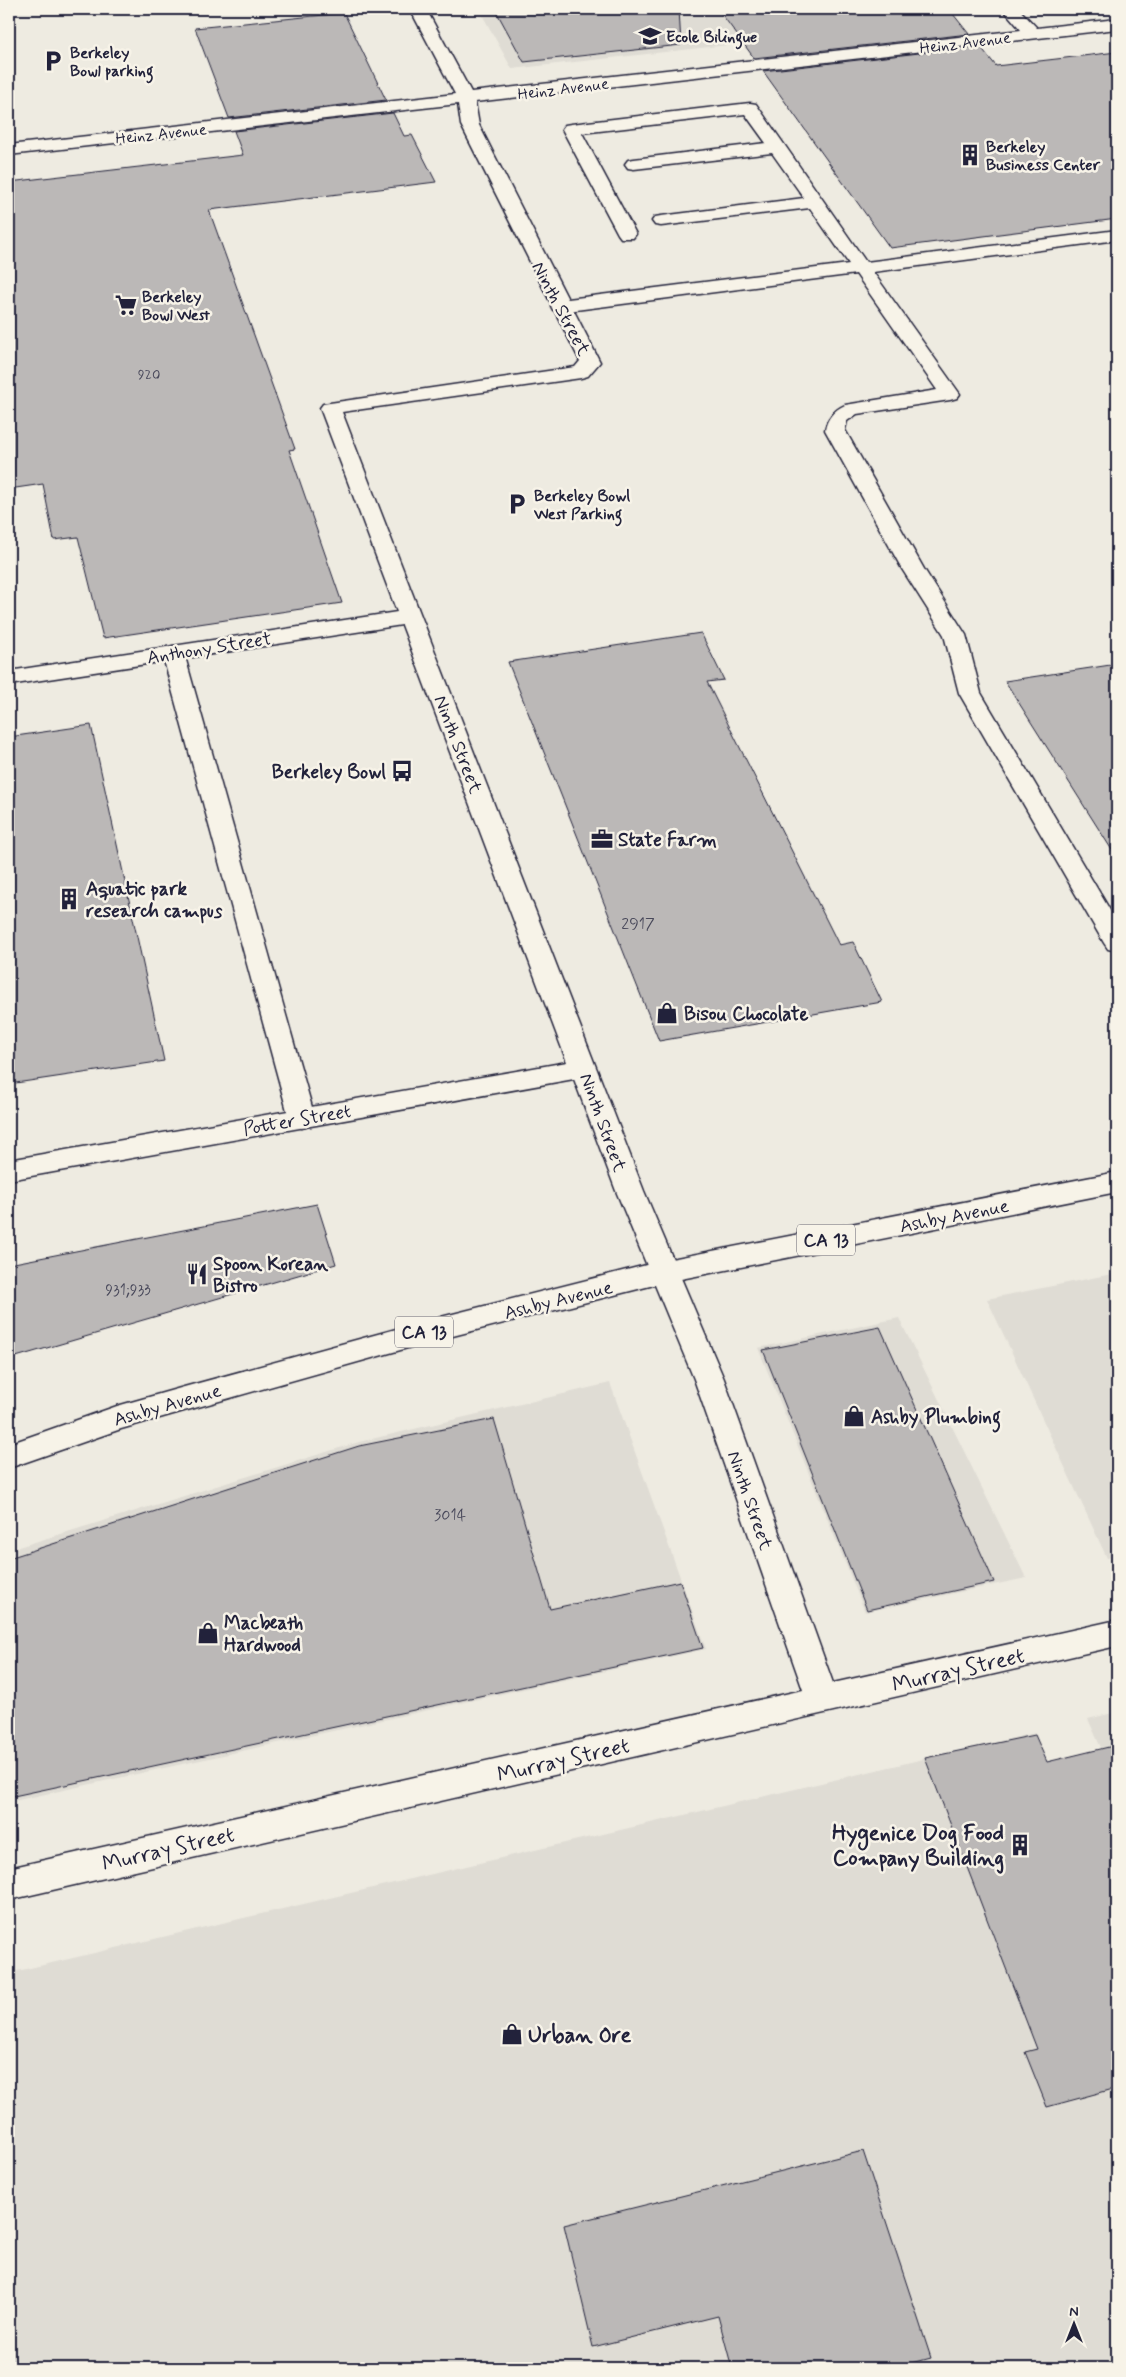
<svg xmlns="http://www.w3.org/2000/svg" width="1126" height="2377" font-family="Mynerve,sans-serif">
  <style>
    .built { fill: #dfdcd4 }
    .building { fill: #bbb8b7; stroke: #22223b }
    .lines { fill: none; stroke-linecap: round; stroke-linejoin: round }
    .service-casing { stroke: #22223b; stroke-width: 3 }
    .minor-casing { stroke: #22223b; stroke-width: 3 }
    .primary-casing { stroke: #22223b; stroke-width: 3 }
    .service { fill: #f7f3e8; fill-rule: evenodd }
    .minor { fill: #f7f3e8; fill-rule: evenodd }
    .primary { fill: #f7f3e8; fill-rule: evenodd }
    .labels { text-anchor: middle; stroke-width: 5; stroke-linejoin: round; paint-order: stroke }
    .far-number-label { font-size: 14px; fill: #48485a }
    .far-poi-label { font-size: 16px; font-weight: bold; fill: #22223b; stroke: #f7f3e8; text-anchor: start }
    .far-street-label { font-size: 16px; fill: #22223b; stroke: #f7f3e8 }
    .number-label { font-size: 16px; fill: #48485a }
    .shield { fill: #f7f3e8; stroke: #62616f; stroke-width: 1 }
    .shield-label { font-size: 18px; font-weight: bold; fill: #22223b }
    .street-label { font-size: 19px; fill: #22223b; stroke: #f7f3e8 }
    .poi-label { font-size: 19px; font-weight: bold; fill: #22223b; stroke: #f7f3e8; text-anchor: start }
    .near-street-label { font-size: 22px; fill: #22223b; stroke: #f7f3e8 }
    .near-poi-label { font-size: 22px; font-weight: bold; fill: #22223b; stroke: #f7f3e8; text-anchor: end }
  </style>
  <rect width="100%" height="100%" fill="#eeebe1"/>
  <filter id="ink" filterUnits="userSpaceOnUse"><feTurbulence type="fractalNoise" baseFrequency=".02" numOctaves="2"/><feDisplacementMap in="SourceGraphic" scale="10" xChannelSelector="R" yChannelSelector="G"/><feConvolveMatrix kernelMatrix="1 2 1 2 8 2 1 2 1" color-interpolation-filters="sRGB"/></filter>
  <g filter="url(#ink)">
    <g class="built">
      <polygon points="479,9 827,9 843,32 512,69"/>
      <polygon points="1117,1273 1117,1556 1107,1558 987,1299"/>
      <polygon points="899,1318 1026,1578 865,1612 758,1348"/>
      <polygon points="610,1383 706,1649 9,1802 9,1550 359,1442"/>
      <polygon points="1117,1712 1117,1783 1088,1719"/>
      <polygon points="1035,1733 1117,1930 1117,2368 9,2368 9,1973"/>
    </g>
    <g class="building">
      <polygon points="495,9 679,9 681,45 524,62"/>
      <polygon points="718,9 949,9 969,34 754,58"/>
      <polygon points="344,13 386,100 229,118 195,28"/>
      <polygon points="980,46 996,66 1117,52 1117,219 890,248 763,71"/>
      <polygon points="393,113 404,136 412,135 436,182 209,210 295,449 289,450 342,603 103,638 78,537 54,540 43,484 9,489 9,182 243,155 234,131"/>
      <polygon points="701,633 724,680 707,682 839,945 853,942 882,1002 659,1041 508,662"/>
      <polygon points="1117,664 1117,858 1005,681"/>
      <polygon points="91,725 164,1061 9,1084 9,737"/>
      <polygon points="317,1204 336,1264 9,1359 9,1264"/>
      <polygon points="880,1327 994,1582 867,1610 763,1350"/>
      <polygon points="494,1419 550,1609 680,1581 703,1648 9,1797 9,1558 359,1446"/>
      <polygon points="1035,1735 1047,1762 1117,1745 1117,2088 1047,2107 1025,2052 1037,2049 925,1758"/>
      <polygon points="863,2151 931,2358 893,2368 732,2368 718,2316 593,2347 564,2225"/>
    </g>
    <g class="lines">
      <g class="service-casing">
        <g id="service">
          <path d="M750 103 756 104 866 262 1117 230V240L873 272 960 394 957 398 950 400 857 414 847 421 845 430 924 569 966 635 981 693 1117 922V951L1108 949 1104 943 959 693 944 635 902 569 825 430C827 418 834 410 845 405L937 390 856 274 560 312 553 310 551 306 553 302 560 300 849 264 810 208 661 226 655 225 652 221 655 217 661 216 804 198 772 153 634 169 628 168 625 164 628 160 634 159 766 143 745 114 582 133 636 234 633 238H621L618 234 562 129 565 125 571 124Z"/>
          <polygon points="173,646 181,648 184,653 315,1118 311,1125 302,1128 293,1125 289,1118 162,653 165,648"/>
        </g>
      </g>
      <g class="minor-casing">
        <polygon id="minor" points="410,9 426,9 471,92 1021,30 1003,9 1019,9 1037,28 1117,19 1117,29 475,102 479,125 600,362 588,376 581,378 342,412 644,1191 724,1379 833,1683 1117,1620 1117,1646 9,1900 9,1868 803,1690 694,1379 616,1191 574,1079 9,1180 9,1160 567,1062 402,625 9,685 9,671 397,612 320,408 323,404 575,367 580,361 461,125 458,104 9,155 9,145 455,94"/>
      </g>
      <g class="primary-casing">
        <polygon id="primary" points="1117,1172 1117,1192 666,1282 429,1342 184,1411 121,1429 9,1468 9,1444 117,1406 184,1387 429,1320 666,1260"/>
      </g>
      <use href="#service" class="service"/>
      <use href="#minor" class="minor"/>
      <use href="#primary" class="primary"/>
    </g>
  </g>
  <defs>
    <g id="school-bare" transform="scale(1.725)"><path d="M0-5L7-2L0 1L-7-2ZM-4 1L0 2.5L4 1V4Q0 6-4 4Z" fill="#22223b" stroke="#f7f3e8" stroke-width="2.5" paint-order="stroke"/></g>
    <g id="parking-bare" transform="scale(1.725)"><path d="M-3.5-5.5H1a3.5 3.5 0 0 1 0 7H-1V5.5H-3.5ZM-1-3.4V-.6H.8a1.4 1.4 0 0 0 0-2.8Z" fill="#22223b" stroke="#f7f3e8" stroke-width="2.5" paint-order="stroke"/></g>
    <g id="building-bare" transform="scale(1.725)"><path d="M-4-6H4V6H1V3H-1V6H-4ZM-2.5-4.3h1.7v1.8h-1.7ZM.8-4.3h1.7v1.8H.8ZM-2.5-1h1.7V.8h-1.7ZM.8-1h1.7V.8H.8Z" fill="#22223b" stroke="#f7f3e8" stroke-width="2.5" paint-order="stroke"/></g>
    <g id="supermarket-bare" transform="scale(1.725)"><path d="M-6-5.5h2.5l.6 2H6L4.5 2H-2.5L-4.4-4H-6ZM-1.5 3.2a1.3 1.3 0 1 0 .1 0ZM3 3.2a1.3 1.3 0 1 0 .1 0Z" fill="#22223b" stroke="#f7f3e8" stroke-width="2.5" paint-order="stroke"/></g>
    <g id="bus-bare" transform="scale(1.725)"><path d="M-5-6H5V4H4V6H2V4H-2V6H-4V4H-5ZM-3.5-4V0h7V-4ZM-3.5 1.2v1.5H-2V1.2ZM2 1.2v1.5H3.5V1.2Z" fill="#22223b" stroke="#f7f3e8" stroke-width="2.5" paint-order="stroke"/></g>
    <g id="office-bare" transform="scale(1.725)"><path d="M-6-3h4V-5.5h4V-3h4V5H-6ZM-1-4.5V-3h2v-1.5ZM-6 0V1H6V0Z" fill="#22223b" stroke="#f7f3e8" stroke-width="2.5" paint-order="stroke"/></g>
    <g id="shop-bare" transform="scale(1.725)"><path d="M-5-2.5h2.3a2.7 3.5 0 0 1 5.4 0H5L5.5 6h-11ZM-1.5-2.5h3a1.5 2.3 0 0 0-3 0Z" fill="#22223b" stroke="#f7f3e8" stroke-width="2.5" paint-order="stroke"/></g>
    <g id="restaurant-bare" transform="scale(1.725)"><path d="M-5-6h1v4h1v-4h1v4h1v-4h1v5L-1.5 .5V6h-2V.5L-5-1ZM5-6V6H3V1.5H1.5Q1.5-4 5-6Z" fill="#22223b" stroke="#f7f3e8" stroke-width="2.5" paint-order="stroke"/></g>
  </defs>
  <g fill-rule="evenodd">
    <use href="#school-bare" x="650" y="36"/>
    <use href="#parking-bare" x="53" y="61"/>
    <use href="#building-bare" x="970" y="155"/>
    <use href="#supermarket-bare" x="126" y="305"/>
    <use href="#parking-bare" x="517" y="504"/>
    <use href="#bus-bare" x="402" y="771"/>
    <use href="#office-bare" x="602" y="839"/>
    <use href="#building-bare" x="69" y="899"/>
    <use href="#shop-bare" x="667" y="1013"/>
    <use href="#restaurant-bare" x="197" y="1274"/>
    <use href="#shop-bare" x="854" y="1416"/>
    <use href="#shop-bare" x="208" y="1633"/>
    <use href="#building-bare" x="1020" y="1845"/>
    <use href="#shop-bare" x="512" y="2034"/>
  </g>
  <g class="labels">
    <g class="far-number-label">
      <text x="149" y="379">920</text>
    </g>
    <g class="far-poi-label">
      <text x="666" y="42">Ecole Bilingue</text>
      <text x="70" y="58">Berkeley<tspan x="70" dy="18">Bowl parking</tspan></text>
      <text x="986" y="152">Berkeley<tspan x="986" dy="18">Business Center</tspan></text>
      <text x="142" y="302">Berkeley<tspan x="142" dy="18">Bowl West</tspan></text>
      <text x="534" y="501">Berkeley Bowl<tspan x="534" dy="18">West Parking</tspan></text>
    </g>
    <g class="far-street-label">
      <text transform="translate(965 42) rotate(-7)" y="6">Heinz Avenue</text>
      <text transform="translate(563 88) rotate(-7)" y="6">Heinz Avenue</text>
      <text transform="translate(161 133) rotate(-6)" y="6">Heinz Avenue</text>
    </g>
    <g class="number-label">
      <text x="638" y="929">2917</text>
      <text x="128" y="1295">931;933</text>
      <text x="450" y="1520">3014</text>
    </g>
    <g class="shield">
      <rect x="797" y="1224.5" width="58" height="31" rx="4"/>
      <rect x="395" y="1316.5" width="58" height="31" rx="4"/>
    </g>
    <g class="shield-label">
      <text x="826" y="1246">CA 13</text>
      <text x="424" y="1338">CA 13</text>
    </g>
    <g class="street-label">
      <text transform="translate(562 308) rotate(62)" y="7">Ninth Street</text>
      <text transform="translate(209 647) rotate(-9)" y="7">Anthony Street</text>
      <text transform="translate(459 744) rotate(69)" y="7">Ninth Street</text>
      <text transform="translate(297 1119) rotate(-10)" y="7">Potter Street</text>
      <text transform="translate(604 1122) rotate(70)" y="7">Ninth Street</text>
      <text transform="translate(954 1215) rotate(-11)" y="7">Ashby Avenue</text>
      <text transform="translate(558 1299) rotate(-14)" y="7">Ashby Avenue</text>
      <text transform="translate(167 1404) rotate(-16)" y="7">Ashby Avenue</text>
      <text transform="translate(751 1500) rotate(71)" y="7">Ninth Street</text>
    </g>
    <g class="poi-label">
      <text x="386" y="778" text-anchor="end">Berkeley Bowl</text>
      <text x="618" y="846">State Farm</text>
      <text x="86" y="895">Aquatic park<tspan x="86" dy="22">research campus</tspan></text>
      <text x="684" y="1020">Bisou Chocolate</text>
      <text x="213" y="1270">Spoon Korean<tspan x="213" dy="22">Bistro</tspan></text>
      <text x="871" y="1423">Ashby Plumbing</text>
      <text x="224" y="1629">Macbeath<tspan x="224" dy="22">Hardwood</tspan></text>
    </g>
    <g class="near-street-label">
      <text transform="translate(958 1669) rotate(-13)" y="8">Murray Street</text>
      <text transform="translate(563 1759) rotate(-13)" y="8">Murray Street</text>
      <text transform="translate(168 1848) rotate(-13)" y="8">Murray Street</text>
    </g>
    <g class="near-poi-label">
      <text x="1004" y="1840">Hygenice Dog Food<tspan x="1004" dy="25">Company Building</tspan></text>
      <text x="528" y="2042" text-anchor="start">Urban Ore</text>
    </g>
  </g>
  <rect width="1126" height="2377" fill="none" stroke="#f7f3e8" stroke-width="30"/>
  <rect x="15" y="15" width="1096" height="2347" fill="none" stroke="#22223b" stroke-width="2" filter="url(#ink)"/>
  <g transform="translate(1074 2324)" stroke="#f7f3e8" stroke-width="4" paint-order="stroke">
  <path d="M0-4L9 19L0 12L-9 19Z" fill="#22223b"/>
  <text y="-8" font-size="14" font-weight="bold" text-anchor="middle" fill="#22223b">N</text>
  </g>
</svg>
